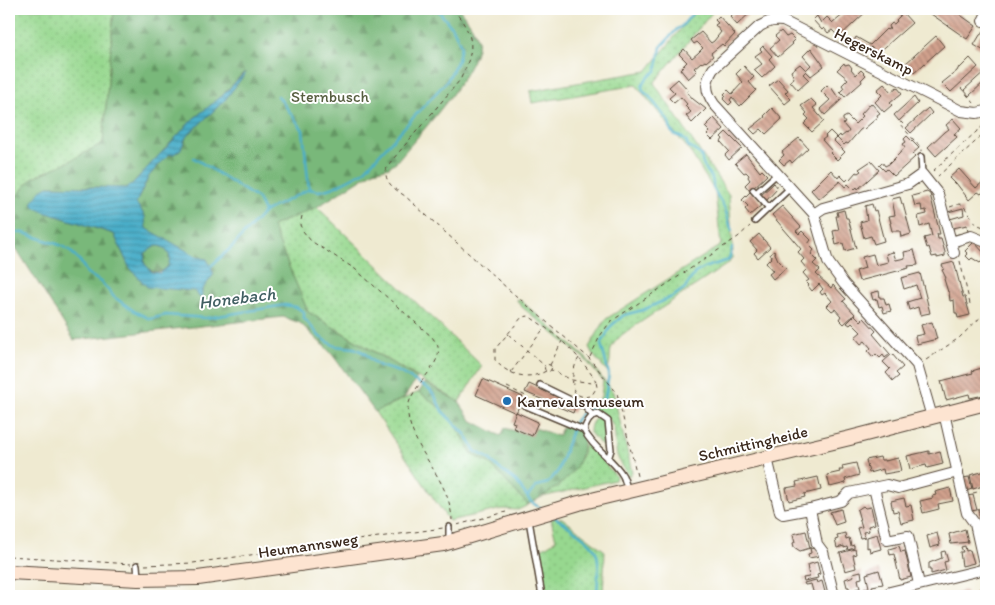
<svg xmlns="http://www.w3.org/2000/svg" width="995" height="605" font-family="Itim,sans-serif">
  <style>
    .grass { fill: url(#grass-dots); stroke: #698156 }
    .forest { fill: url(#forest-firs); stroke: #5a714c; fill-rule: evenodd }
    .water { fill: url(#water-rules); stroke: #426c74; fill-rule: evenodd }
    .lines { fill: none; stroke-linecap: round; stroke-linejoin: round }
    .stream { stroke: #4aaec9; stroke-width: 2.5 }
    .building { fill: url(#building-back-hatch) }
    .lane-casing { stroke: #564739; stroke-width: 8 }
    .street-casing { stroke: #564739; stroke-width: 12 }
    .secondary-casing { stroke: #564739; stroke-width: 16 }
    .path { stroke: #564739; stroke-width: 1; stroke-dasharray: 4 4; stroke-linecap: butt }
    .lane { stroke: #fff; stroke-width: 5 }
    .street { stroke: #fff; stroke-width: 10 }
    .secondary { stroke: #fde4d1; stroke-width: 14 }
    .poi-dot { fill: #1f6fb2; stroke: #fff; stroke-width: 2 }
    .labels { text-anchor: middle; stroke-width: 4; stroke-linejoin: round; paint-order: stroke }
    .street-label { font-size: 16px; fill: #3b2a1e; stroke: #fff }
    .park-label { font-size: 16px; fill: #575e40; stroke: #fff }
    .poi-label { font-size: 16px; fill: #3b2a1e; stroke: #fff; text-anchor: start }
    .water-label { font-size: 18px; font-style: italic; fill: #415f62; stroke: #fff }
  </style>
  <defs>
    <pattern id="grass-dots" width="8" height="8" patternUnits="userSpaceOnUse" patternTransform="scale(1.25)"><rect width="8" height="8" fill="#97d88f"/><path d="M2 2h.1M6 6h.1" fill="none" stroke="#83ba7b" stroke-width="1.8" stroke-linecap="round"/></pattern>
    <pattern id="forest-firs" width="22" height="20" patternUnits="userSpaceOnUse" patternTransform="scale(1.25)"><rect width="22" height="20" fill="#79b87a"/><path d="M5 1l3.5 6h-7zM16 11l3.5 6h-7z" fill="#649663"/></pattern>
    <pattern id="water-rules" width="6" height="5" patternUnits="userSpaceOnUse" patternTransform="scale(1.25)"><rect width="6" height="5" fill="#4aaec9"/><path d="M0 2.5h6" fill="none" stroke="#3f8ea3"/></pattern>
    <pattern id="building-back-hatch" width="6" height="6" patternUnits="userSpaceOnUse" patternTransform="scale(1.25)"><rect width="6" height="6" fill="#d1a18d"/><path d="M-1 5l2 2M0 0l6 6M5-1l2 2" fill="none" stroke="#ab8373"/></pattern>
  </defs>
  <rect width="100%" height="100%" fill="#fff"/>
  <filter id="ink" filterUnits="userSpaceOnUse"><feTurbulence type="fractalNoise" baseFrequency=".02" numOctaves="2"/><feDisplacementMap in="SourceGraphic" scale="10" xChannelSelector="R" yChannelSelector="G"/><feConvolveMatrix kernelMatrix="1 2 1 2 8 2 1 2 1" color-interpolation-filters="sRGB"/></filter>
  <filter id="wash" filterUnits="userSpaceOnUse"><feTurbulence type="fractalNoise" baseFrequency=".0096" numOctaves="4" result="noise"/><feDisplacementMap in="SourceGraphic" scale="20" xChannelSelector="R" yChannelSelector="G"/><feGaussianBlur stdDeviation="1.12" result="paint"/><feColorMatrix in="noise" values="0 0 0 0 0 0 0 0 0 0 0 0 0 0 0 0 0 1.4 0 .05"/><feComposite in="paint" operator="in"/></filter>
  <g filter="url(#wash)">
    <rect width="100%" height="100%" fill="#efead1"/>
    <g class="grass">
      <polygon points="9,9 114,9 103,143 66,163 33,178 9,205"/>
      <path d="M697 9H715L654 83 729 195 733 252H729L733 256 729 263 623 334C603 352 615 352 607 371L593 355 589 347 606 319 721 245 715 192 689 150 636 85 532 103 530 91 647 71Z"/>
      <polygon points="317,207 482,366 459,402 308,312 272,226"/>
      <path d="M516 299 520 300 587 359 613 392 632 472 629 476C625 469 619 462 617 455 612 432 621 425 597 411L593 412 588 405 598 402 601 396 603 381 585 359 522 307Z"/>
      <polygon points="419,392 438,406 456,425 472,454 489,463 528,505 518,510 502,509 449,521 375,412"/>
      <path d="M597 417 605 422 608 440 606 450 590 433C590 426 591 422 597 417Z"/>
      <path d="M587 443 616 476 615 480 542 497C558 487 572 474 581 457 584 452 582 447 587 443Z"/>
      <polygon points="562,518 605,551 603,596 547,596 540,550 556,540 551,519"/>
    </g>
    <g class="forest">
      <path d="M114 9H459C466 18 474 27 477 39 483 67 416 138 397 161L389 167 374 171 317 207 272 226 308 312 417 378 404 398 375 412 331 353 300 323 283 317 74 340 16 248 9 247V205L32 178 66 163 103 143ZM244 72 225 100 186 137 184 142 174 154 168 155 149 176 136 203 145 216V228L198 257 207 260 214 274 202 290 201 299 194 290 147 287 129 267 114 234 44 212 49 186 126 188 132 184 193 119 222 96Z"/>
      <circle cx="157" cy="259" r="13"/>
      <path d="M425 383 459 402 471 420 501 436 505 428 532 436 535 428 558 436 564 424 584 432C584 474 560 486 528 505L489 463 472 454 456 425 438 406 419 392Z"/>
    </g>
    <path class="water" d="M245 72V74L225 100 186 137 181 149 174 154 168 155 149 176 136 203 145 216 146 228 198 257 207 259 214 274 202 290V300L194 291 147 287 129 267 114 234 44 212 34 207 32 203 41 190 48 186 126 188 132 184 193 119 222 96ZM156 246C163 245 168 251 170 258L168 266 160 273 152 272 144 263 145 253Z"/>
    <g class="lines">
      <g class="stream">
        <path d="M696 9 682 26 677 29 661 47 656 71 647 78 642 86 643 91 649 96 669 122 671 131 675 135 681 137 686 141 688 146 701 155C702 159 702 165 705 168 710 175 714 178 713 188L725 209 732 231"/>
        <polyline points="278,96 303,130 309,189"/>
        <polyline points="194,158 258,199 264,212"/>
        <polyline points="9,232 24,233 60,245 69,250 80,261 87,273 102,283 114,297 134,311 150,319 166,315 206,318 285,305 296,307 304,312 304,318 320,337 335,346 354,348 365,353 371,360 380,366 399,372 429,389 435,396 442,411 466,435 475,451 488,458 501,470 516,481 531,502 542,509"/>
        <polyline points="211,266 234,245 264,212 309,189 319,191 332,188 363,172 447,81 458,60 461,46 454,30 437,9"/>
        <polyline points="528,496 537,486 548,483 558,471 575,421 580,415 605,398 609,374 601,344 611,326 624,315 643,310 674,296 685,288 695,273 706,267 729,260 732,248"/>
        <path d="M553 516C563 523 590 539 595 550 601 560 597 584 597 596"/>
      </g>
    </g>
    <g id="blocks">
      <g class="building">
        <polygon points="736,9 754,9 737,25 730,17 737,10"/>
        <polygon points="850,9 869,9 839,37 832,30 828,33 824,28 822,30 813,20 817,16 821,23 827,17 833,23"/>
        <polygon points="931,9 952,9 976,26 967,39 931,14 933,10"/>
        <polygon points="903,13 912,23 877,54 871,47 867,51 853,43 856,37 870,45 886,29 887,30 890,28 889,26 892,23 894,24 897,21 896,20"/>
        <polygon points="719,16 735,34 724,46 722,44 711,53 713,56 706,62 705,61 702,63 701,62 694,68 697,71 688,79 680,69 687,62 679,54 684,49 692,58 698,53 703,48 697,42 694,44 691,40 701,32 711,43 714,41 721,32 715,25 718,23 715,20"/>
        <polygon points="781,31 786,37 790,35 795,40 792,43 793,44 778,57 770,48 779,40 775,36"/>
        <polygon points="986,31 986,52 974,45 980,35"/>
        <polygon points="936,36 944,46 914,73 905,64"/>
        <polygon points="763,46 772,56 769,59 775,66 762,78 754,70 762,64 755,56 762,51 760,49"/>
        <polygon points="811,48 824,66 811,76 806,71 803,74 809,80 798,90 790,81 794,78 791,71 800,64 806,70 811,65 803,56"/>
        <polygon points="970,58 978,67 951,92 942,83 957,71 959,67 960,68"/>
        <polygon points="844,63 845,65 849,64 852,68 851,69 856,75 861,70 866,75 861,80 862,82 845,97 840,92 844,88 842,85 848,79 837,70"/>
        <polygon points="744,66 754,77 749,82 756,90 740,106 732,97 730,100 732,102 729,105 723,99 726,96 724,94 728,90 732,94 743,82 736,74"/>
        <polygon points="986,70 986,80 969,96 964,90"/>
        <polygon points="678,79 688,90 687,92 693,99 706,109 692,123 686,116 691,112 685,106 687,104 681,97 674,103 669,98 675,93 669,87"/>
        <polygon points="778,79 788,90 785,93 791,99 785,104 769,86"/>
        <polygon points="884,84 891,92 897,87 902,93 890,103 892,105 884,112 875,102 882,95 877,90"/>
        <polygon points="827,85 830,88 831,87 837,96 842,99 825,115 820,109 830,100 821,91"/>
        <polygon points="914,97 918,103 899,121 894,115"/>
        <polygon points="811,99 817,105 813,108 824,121 812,132 804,124 809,119 805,115 807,113 801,106"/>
        <polygon points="871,103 880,113 877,115 878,117 864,129 863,128 860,130 848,144 846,143 844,145 837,138 834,141 845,152 837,160 830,153 832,151 822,140 826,137 825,136 830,131 837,138 840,135 841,137 846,133 847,134 849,131 843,124 845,123 843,120 843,118 847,116 855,124 863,116 861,114"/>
        <polygon points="772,108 782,119 766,134 761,129 755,134 750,129 765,117 764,116"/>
        <polygon points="928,108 932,113 911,133 906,128"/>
        <polygon points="714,118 724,129 712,140 707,135 710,132 705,127"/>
        <polygon points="953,119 961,128 954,134 957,137 936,156 928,147 945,131 945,132 949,129 946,125"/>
        <polygon points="726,132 742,148 729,160 725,155 729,151 721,142 723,139 721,137"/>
        <polygon points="907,136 919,148 912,154 915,157 894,176 887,169 885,171 879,165 882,162 885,166 889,164 899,154 905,147 903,144 906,142 904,139"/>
        <polygon points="799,138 808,148 792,163 790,160 784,165 779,160 784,155 782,152"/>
        <polygon points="746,154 760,172 762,170 767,175 750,191 745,185 750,180 748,177 749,175 746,172 744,173 735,163"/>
        <polygon points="871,161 879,170 858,189 857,187 854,190 848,184 845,187 840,181 819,199 811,190 831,170 838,178 840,175 846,181 849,178 850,179 856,172 858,173 861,171 859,169"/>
        <polygon points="959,169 976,188 985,180 986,182 986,189 981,194 978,192 969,200 956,183 955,184 949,178"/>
        <polygon points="774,183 778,188 765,202 760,196"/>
        <polygon points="751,191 763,204 750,215 745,209 748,206 742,200"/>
        <polygon points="927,192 930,194 940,234 937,234 938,239 941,239 945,252 945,256 937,258 937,256 932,257 929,247 927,248 924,238 932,236 929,224 920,227 918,216 927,214 926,210 922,211 921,205 915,206 912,196"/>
        <polygon points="900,197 902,204 903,204 911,234 901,237 900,231 892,231 890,223 891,223 889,216 895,215 892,199"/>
        <polygon points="872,204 874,211 876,210 884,241 874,244 871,236 864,238 860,222 867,220 865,206"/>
        <polygon points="782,206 801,227 796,231 799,234 802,231 811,240 808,244 814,250 811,254 817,260 813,264 820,270 816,274 831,288 833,285 846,299 843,301 855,314 844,324 839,319 841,316 835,309 832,311 827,306 832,301 825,293 822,295 820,292 823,289 819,284 812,291 808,286 809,285 806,282 809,280 803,273 807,269 801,262 804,259 798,252 801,249 772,215"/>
        <polygon points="963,208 964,215 950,219 948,212"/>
        <polygon points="844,210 846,218 848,218 856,248 845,251 843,243 836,245 833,231 839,230 836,216 838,216 837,212"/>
        <polygon points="967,225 968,232 954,235 953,228"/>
        <polygon points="759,234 770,247 758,258 754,253 757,250 750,242"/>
        <polygon points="974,242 986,255 986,265 982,261 980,263 972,258 970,260 966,256 968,254 965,251"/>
        <polygon points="914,250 918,265 908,266 909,268 859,281 856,271 865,268 862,257 873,254 876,265 888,262 886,254 893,252 896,260 905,258 904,252"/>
        <polygon points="774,251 778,260 786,268 773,279 769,274 773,271 766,263 772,257 770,254"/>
        <polygon points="954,262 963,297 965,297 970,315 958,318 957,313 955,313 954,300 950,301 949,292 948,292 944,279 946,278 942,270 944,269 942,265"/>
        <polygon points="920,273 930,313 920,315 918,307 909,310 907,302 920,298 916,285 904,289 901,278"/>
        <polygon points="879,291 880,298 884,298 886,305 889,304 891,311 884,313 882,306 879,307 877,299 873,300 871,293"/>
        <polygon points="855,315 861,321 864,318 876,331 873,334 890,354 885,358 883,355 880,358 876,354 873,357 868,351 871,348 865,341 861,344 855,337 861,332 852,323 850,325 847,323"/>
        <polygon points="932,322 937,339 917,344 915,336 924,334 921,325"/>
        <polygon points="892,354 903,367 896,373 899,376 893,381 886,373 890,369 883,362"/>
        <polygon points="985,367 986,390 983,390 984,395 970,398 969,394 946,400 941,381 973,373 972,371"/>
        <polygon points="483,379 523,397 516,413 476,395"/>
        <polygon points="529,384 576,405 573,413 525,392"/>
        <polygon points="516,412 538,422 532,436 513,428 515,423 512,422"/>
        <polygon points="929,451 929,454 940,451 943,464 927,468 926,465 910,469 907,456"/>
        <polygon points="880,457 881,460 885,460 885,461 898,458 901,471 884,474 883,469 869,473 866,460"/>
        <polygon points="856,463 859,475 845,479 846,483 830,487 827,475 840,472 839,470 843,470 842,466"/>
        <polygon points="986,471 986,485 973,489 970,475"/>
        <polygon points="818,477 821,490 804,494 805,497 789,501 786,488 797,486 796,482"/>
        <polygon points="969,477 972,489 966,491 963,478"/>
        <polygon points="950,488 953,501 938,504 939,509 923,513 920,501 933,498 932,496 936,495 935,492"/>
        <polygon points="973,495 977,510 971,511 967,496"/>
        <polygon points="904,498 906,506 911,505 914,520 901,523 898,511 893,512 891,501"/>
        <polygon points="863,506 865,508 871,507 875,524 868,526 869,531 863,532 865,537 860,538 857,528 862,527 857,510"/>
        <polygon points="986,508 986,522 979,525 978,520 980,519 978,509"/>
        <polygon points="841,509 844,522 835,525 830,512"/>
        <polygon points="965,529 968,542 951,544 949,534"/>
        <polygon points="806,531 810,548 816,549 820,556 809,558 808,554 811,553 810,548 800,551 794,547 793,543 795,542 793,534"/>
        <polygon points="845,533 846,539 849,538 851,546 854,545 854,548 848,550 847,547 844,548 844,546 837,548 835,540 838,539 837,535"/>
        <polygon points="937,533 940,545 930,548 927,536"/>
        <polygon points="877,534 881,549 870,552 869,547 867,548 867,537"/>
        <polygon points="899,546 901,552 905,551 911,577 900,580 894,554 890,555 889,549"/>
        <polygon points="965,546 966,551 970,550 974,563 962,566 960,552 963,552 961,547"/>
        <polygon points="855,549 856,554 853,555 856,568 845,571 840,553"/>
        <polygon points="945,551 948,561 944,562 946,570 931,574 931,570 929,570 929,563 942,558 941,552"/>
        <polygon points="817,562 820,574 817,575 818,578 804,581 803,578 809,577 807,565"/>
        <polygon points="879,570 883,584 872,586 873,591 866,593 865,588 869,587 866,574"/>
        <polygon points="861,571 862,578 858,579 860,588 849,591 849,587 847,587 845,579 854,576 853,573"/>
        <polygon points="816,580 817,583 822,581 825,592 814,595 811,584 805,585 804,583"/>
        <polygon points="986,586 986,596 975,596 974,593 981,591 981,588"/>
        <polygon points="962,590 966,591 967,596 947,596 960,592"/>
      </g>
    </g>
  </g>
  <g filter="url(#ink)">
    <use href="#blocks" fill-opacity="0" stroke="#564739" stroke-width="1"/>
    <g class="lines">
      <g class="lane-casing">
        <g id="lane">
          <polyline points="921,157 922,174"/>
          <polyline points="753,190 769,208"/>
          <polyline points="757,192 777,174"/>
          <polyline points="755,221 790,188"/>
          <polyline points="540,385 585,407 593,416"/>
          <polyline points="524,405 584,430"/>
          <path d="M608 459 611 450 608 421 598 414C590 416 587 422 584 430 592 448 614 459 623 476 625 480 626 486 628 491"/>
          <polyline points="529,520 542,596"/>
          <polyline points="449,527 449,542"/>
          <polyline points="137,565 138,577"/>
        </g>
      </g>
      <g class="street-casing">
        <g id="street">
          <polyline points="983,21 986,15"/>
          <polyline points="814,214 823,208 908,184 922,174 938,194 951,242 971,236 986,242"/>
          <polyline points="951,242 954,253"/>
          <path d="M932 417 917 365 844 284 828 262 814 214 714 104C705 91 705 82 713 69L760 26C769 21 774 20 783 21L961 111 977 113 986 111"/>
          <polyline points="767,458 780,512 783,514 810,509 817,544 823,552 834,596"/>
          <polyline points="874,488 887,540 908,536 919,584"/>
          <polyline points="810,509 841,501 849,493 887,485 898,488 958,472"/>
          <polyline points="887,596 890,592 985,569 975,524 967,513 944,413"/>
        </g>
      </g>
      <g class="secondary-casing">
        <polyline id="secondary" points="9,572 138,579 198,578 443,544 579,503 850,438 986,403"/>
      </g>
      <g class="path">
        <path d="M453 9C475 36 476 48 460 80L388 165C381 180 393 188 405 196L508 289 589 358 617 393 637 476"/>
        <polyline points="961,88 974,103"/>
        <polyline points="903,124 901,122 899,123 921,148 921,151"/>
        <polyline points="933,171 986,123"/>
        <polyline points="937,177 986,132"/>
        <polyline points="950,207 959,204 963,205 976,224 986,228"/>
        <path d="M302 216 300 225 303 231 311 241 355 269 432 337C434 340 437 343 438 347 443 368 404 389 408 415 414 453 450 479 452 520"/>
        <polyline points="960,261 970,304"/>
        <polyline points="508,334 545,366"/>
        <polyline points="590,357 600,336 610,322 738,237 750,226"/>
        <path d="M579 358C573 366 571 381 574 391 579 397 585 398 592 395L597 387 596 382"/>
        <polyline points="926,360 959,338 986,312"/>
        <circle cx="548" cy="368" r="3.5"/>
        <polyline points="550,365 562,341"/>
        <path d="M546 371C528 381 507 375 495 360V349L522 317 529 316 533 319C558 335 579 355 596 381L592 383 572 380 551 370"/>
        <polyline points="511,372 545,327"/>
        <polyline points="507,387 528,397 527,399"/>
        <polyline points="973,493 986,490"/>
        <polyline points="457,525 506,512"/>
        <polyline points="9,556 131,564"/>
        <polyline points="145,565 193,563 443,528"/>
      </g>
      <use href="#lane" class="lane"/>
      <use href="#street" class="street"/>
      <use href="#secondary" class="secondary"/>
    </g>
  </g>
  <circle class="poi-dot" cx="507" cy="401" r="5"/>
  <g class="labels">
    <g class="street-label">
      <text transform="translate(874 51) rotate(27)" y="6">Hegerskamp</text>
      <text transform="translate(753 443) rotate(-13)" y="6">Schmittingheide</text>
      <text transform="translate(308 545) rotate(-8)" y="6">Heumannsweg</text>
    </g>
    <g class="park-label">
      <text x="330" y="102">Sternbusch</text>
    </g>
    <g class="poi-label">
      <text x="517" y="407">Karnevalsmuseum</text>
    </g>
    <g class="water-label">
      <text transform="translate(237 298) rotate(-7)" y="6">Honebach</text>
    </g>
  </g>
  <rect width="995" height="605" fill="none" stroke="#fff" stroke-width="30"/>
</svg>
